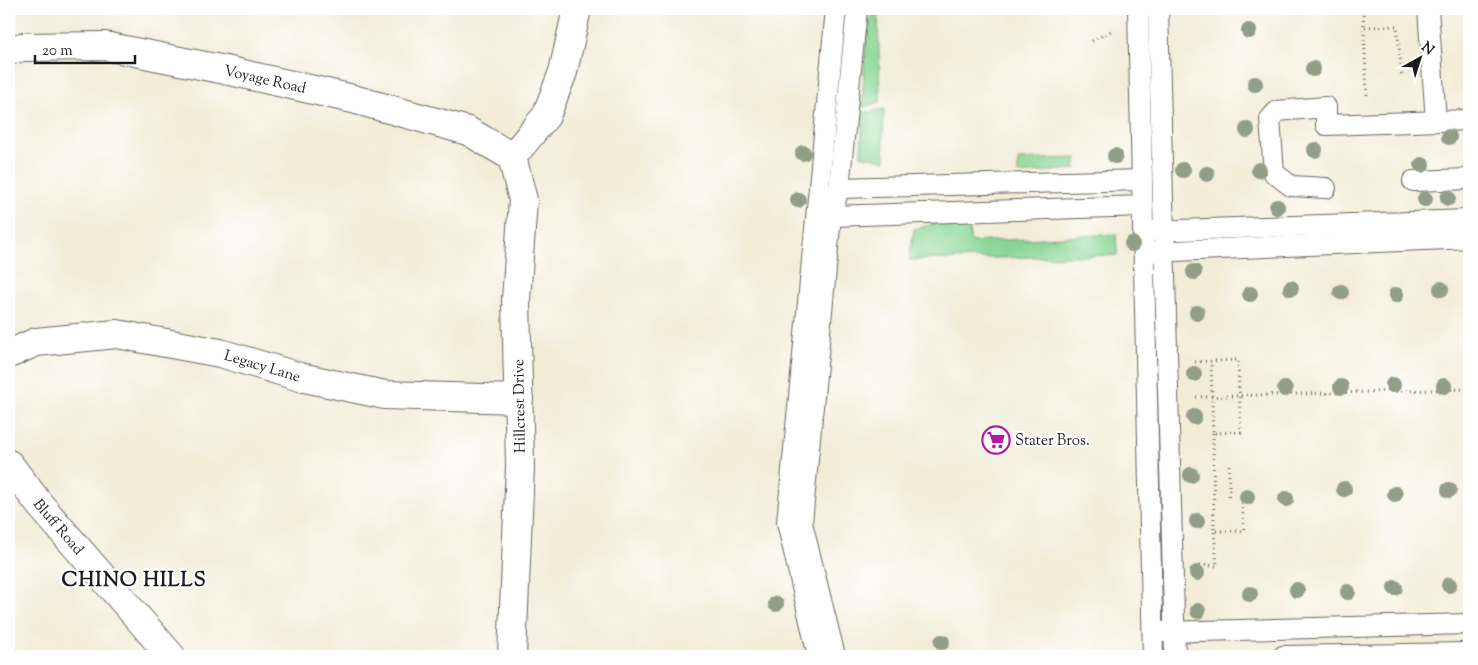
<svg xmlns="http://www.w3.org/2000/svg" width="1478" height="665" font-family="'Sorts Mill Goudy',serif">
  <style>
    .green { fill: #88d694; stroke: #527958 }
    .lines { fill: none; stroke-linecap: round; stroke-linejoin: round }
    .lane-casing { stroke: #67655e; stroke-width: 22 }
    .street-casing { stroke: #67655e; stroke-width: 30 }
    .path { stroke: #67655e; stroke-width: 3; stroke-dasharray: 1 4; stroke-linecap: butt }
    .lane { stroke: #fff; stroke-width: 20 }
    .street { stroke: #fff; stroke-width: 28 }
    .tree { fill: #929e88 }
    .labels { text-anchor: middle; stroke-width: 4.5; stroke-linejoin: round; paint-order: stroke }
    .street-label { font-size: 15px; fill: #1c1c1c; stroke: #fff }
    .poi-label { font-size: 15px; fill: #1c1c1c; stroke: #fff; text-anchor: start }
    .district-label { font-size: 20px; font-weight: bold; letter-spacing: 1px; fill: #1c1c1c; stroke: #fff }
  </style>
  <rect width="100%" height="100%" fill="#fff"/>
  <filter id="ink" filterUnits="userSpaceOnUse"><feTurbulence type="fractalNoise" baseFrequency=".02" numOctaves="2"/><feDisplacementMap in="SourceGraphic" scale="10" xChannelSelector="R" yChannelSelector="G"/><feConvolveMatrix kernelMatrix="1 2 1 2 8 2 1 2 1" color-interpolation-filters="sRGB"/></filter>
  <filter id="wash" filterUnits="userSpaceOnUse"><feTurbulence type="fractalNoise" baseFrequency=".0096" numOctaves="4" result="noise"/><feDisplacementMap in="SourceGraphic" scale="20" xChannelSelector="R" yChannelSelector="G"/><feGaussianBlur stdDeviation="1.12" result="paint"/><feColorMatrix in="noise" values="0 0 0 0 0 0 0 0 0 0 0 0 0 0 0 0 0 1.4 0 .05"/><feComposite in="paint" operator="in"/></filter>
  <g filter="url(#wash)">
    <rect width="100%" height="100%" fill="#f3edd8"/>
    <g class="green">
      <polygon points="873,9 878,9 880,102 862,107 866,33"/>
      <polygon points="884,109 883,140 886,161 861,155 863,113"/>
      <polygon points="1077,158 1075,169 1018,174 1018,160"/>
      <polygon points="945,221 968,224 971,242 1116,234 1117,255 909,260 914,229"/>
    </g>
  </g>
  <g filter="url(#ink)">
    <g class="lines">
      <g class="lane-casing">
        <g id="lane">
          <polyline points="1138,9 1153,656"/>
          <polyline points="1158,9 1175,656"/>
          <polyline points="1428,9 1436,121"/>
          <polyline points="1413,181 1469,179"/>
          <polyline points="839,188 1142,180"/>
          <polyline points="1326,188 1291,186 1274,173 1270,119 1277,111 1326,107 1326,125 1469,120"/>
          <polyline points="831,216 1143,206"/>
          <polyline points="1151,231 1469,220"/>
          <polyline points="1151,252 1469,238"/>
          <polyline points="1162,632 1469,624"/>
          <polyline points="818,656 787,522 836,9"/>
          <polyline points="835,656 802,523 831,216 839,188 857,9"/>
          <polyline points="1283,656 1469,653"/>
        </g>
      </g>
      <g class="street-casing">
        <g id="street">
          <path id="s1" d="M9 51 22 47 105 46 230 71 353 99 468 131 512 157"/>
          <polyline points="512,157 546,116 563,72 577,9"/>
          <path id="s2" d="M9 354 36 342 117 334 220 353 300 377 385 395 519 399"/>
          <path id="s3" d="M9 464 40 505 171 656"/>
          <polyline points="512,656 520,466 516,300 523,200 512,157"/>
        </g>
      </g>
      <g class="path">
        <polyline points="1363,9 1367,96"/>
        <polyline points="1365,27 1397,26 1402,76"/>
        <polyline points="1092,41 1111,31"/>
        <polyline points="1195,362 1238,360 1241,432 1213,433 1211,361"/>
        <polyline points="1196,397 1469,389"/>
        <polyline points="1213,433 1214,531 1244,531 1242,499"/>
        <polyline points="1229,465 1229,497"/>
        <polyline points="1200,565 1217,566 1214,531"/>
      </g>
      <use href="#lane" class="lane"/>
      <use href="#street" class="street"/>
    </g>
    <g class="tree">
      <circle cx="1249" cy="31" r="8"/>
      <circle cx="1313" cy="69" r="8"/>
      <circle cx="1255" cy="84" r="8"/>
      <circle cx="1247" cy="130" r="8"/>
      <circle cx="1449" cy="137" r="8"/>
      <circle cx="1315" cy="150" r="8"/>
      <circle cx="803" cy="153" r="8"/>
      <circle cx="1115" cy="156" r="8"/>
      <circle cx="1422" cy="165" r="8"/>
      <circle cx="1183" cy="170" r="8"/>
      <circle cx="1259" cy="170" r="8"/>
      <circle cx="1207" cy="174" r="8"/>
      <circle cx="1448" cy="198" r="8"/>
      <circle cx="1425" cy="199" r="8"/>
      <circle cx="798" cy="200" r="8"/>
      <circle cx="1277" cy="207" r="8"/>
      <circle cx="1132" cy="244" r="8"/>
      <circle cx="1194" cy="272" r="8"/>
      <circle cx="1291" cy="288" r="8"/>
      <circle cx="1441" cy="289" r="8"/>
      <circle cx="1341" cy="292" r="8"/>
      <circle cx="1250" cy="294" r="8"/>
      <circle cx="1396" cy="295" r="8"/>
      <circle cx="1197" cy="313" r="8"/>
      <circle cx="1194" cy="374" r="8"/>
      <circle cx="1393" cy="385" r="8"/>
      <circle cx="1444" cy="386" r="8"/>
      <circle cx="1341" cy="387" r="8"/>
      <circle cx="1285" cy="389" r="8"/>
      <circle cx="1194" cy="417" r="8"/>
      <circle cx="1191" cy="475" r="8"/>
      <circle cx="1344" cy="489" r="8"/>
      <circle cx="1449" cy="490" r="8"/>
      <circle cx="1395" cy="494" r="8"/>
      <circle cx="1247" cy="497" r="8"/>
      <circle cx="1286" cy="499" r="8"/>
      <circle cx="1197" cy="521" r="8"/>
      <circle cx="1197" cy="573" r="8"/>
      <circle cx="1449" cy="585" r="8"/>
      <circle cx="1395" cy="588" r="8"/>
      <circle cx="1297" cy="590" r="8"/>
      <circle cx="1348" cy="592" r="8"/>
      <circle cx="1250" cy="594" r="8"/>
      <circle cx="776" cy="604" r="8"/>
      <circle cx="1198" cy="611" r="8"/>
      <circle cx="942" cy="642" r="8"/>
    </g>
  </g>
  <defs>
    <g id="supermarket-ring" transform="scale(1.4375)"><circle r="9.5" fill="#fff" stroke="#b5179e" stroke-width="1.5"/><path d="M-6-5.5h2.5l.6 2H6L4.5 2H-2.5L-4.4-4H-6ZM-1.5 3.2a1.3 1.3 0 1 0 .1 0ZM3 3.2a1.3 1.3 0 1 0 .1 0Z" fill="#b5179e"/></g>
  </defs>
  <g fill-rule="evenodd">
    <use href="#supermarket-ring" x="996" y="440"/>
  </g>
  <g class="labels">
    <g class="street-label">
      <text dy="5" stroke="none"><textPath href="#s1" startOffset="260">Voyage Road</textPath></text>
      <text dy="5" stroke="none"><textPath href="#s2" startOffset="260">Legacy Lane</textPath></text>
      <text transform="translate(519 406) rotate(-91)" y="5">Hillcrest Drive</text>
      <text dy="5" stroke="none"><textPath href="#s3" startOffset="80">Bluff Road</textPath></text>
    </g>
    <g class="poi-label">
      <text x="1015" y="445">Stater Bros.</text>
    </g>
    <g class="district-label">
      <text x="134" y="586">CHINO HILLS</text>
    </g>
  </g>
  <rect width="1478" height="665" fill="none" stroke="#fff" stroke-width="30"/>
  <g transform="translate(1420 58) rotate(39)" stroke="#ffffff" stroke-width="4" paint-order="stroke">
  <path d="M0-4L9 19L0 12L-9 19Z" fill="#1c1c1c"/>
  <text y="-8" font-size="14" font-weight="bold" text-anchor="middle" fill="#1c1c1c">N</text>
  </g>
  <path d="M35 55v8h100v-8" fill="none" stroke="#1c1c1c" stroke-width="2.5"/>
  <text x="42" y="55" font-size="15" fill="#1c1c1c" stroke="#ffffff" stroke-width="4" paint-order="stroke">20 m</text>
</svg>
